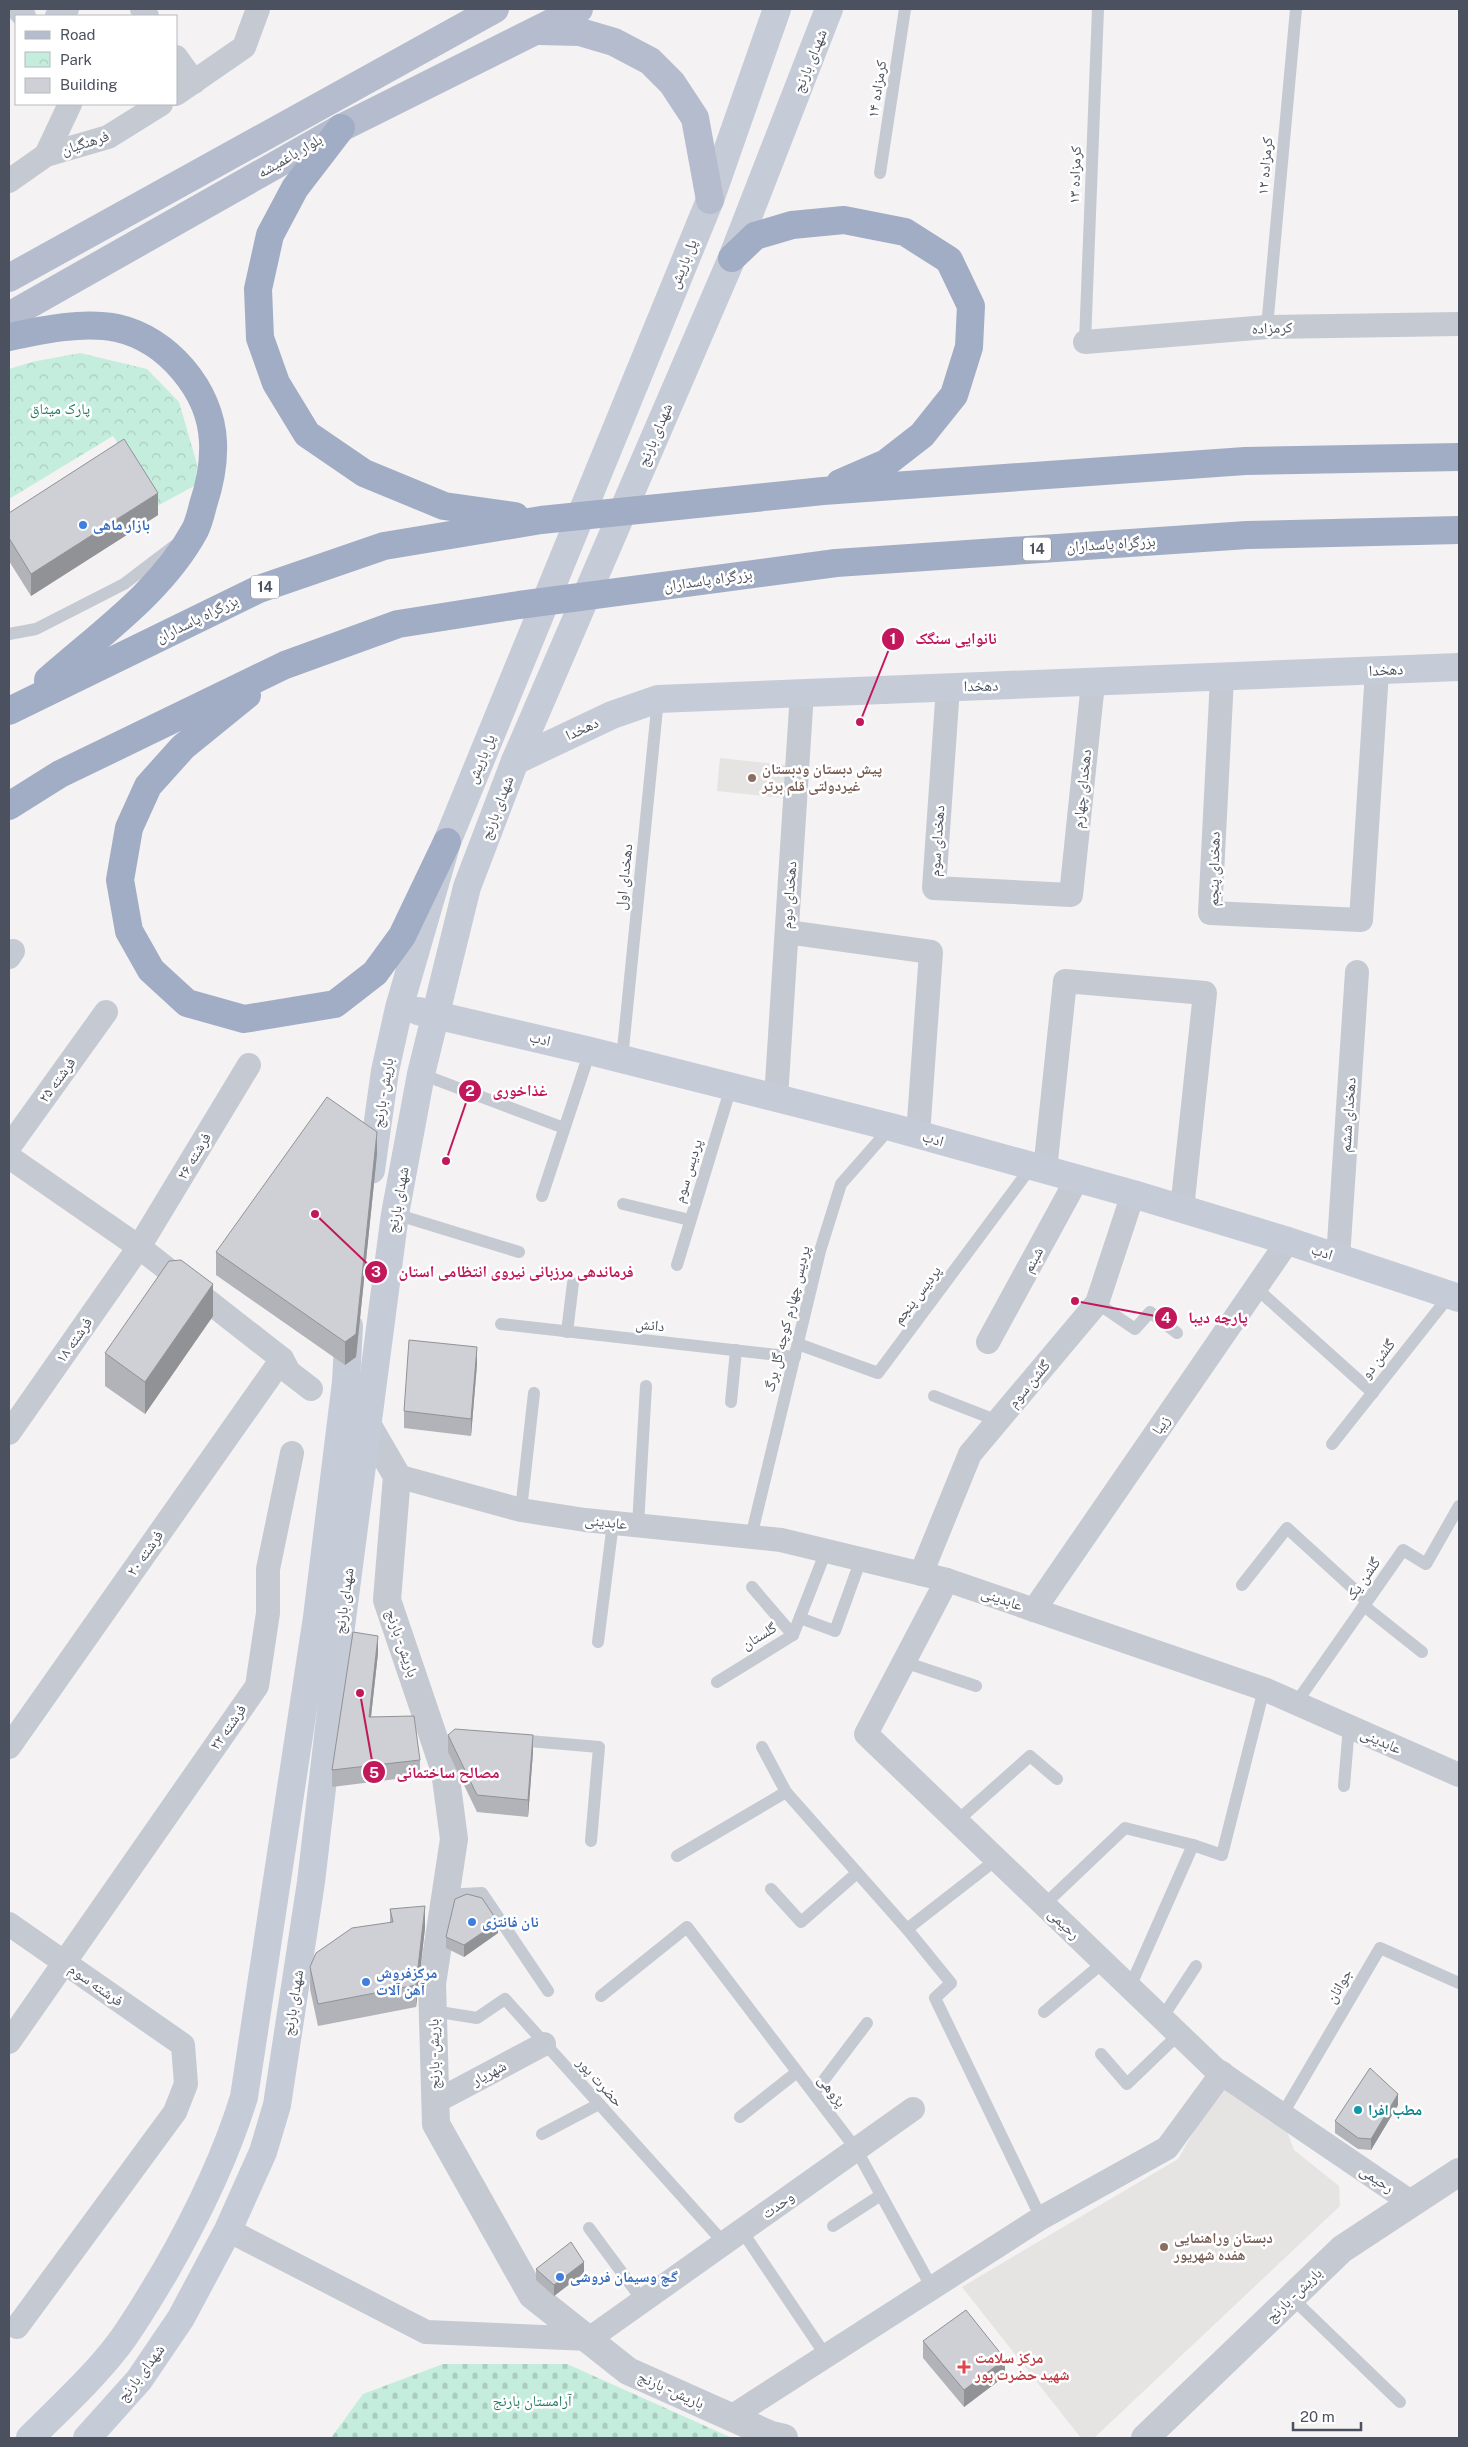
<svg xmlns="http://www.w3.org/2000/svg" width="1468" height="2447" font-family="'Public Sans','Noto Naskh Arabic',sans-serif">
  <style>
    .education { fill: #e5e4e3 }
    .cemetery { fill: url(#cemetery-stones) }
    .park { fill: url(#park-crowns) }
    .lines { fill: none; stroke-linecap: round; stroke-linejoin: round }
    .service { stroke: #c4c9d2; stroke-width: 12 }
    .minor { stroke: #c4c9d2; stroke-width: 24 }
    .tertiary { stroke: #c4c9d2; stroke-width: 28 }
    .secondary { stroke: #c6cbd8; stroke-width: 28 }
    .primary { stroke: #b4bcce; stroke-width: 28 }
    .trunk { stroke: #a1acc5; stroke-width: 28 }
    .wall { fill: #b2b3b8 }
    .shaded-wall { fill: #919296 }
    .building { fill: #cfd0d6; stroke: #919296 }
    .shop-dot { fill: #3f7fe0; stroke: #fff; stroke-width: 2 }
    .education-dot { fill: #8d6e63; stroke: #fff; stroke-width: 2 }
    .culture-dot { fill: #0f9aa8; stroke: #fff; stroke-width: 2 }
    .health-dot { fill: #e0444e; stroke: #fff; stroke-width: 2 }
    .labels { text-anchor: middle; stroke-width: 5; stroke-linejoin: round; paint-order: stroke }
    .shield { fill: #fff; stroke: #81858e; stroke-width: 1 }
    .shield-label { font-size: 14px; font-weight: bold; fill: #4b515e }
    .street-label { font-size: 15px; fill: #4b515e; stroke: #fff }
    .park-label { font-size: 15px; fill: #207b61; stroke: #fff }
    .shop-label { font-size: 15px; font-weight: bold; fill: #366cbe; stroke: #fff; text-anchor: start }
    .education-label { font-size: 15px; font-weight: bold; fill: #785e54; stroke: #fff; text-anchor: start }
    .culture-label { font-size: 15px; font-weight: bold; fill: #0d838f; stroke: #fff; text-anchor: start }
    .health-label { font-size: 15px; font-weight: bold; fill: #be3a42; stroke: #fff; text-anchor: start }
    .leader { fill: none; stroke: #c2185b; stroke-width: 2 }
    .callout-dot { fill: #c2185b; stroke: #fff; stroke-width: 2 }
    .mark-label { font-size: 15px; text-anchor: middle; font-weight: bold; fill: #fff }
    .callout-label { font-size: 16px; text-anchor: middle; font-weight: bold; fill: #c2185b; stroke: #fff; stroke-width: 5; stroke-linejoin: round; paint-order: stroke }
  </style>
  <defs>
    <pattern id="cemetery-stones" width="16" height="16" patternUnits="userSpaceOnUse" patternTransform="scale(1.25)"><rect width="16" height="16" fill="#c5eddd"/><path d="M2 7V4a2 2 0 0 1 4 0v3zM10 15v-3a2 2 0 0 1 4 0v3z" fill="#abcdc0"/></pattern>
    <pattern id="park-crowns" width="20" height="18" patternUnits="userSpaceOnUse" patternTransform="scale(1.25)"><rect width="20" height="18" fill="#c5eddd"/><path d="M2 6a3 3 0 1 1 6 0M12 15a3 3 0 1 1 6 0" fill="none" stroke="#abcdc0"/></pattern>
  </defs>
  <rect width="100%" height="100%" fill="#f4f2f2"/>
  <g class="education">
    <polygon points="720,758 786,765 784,798 717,791"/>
    <polygon points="1223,2081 1283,2121 1294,2150 1339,2186 1340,2206 1094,2438 1081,2438 962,2287 1178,2159"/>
  </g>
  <polygon class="cemetery" points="443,2364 567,2364 732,2438 331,2438 363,2394"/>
  <polygon class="park" points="80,353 147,369 179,402 197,464 196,485 159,505 113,436 9,499 9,369 32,362"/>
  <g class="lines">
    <g class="service">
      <polyline points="880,173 905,9"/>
      <polyline points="1267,327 1296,9"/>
      <polyline points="1085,342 1098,9"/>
      <polyline points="9,634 36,629 124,584 174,546"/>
      <polyline points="622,1059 658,699"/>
      <polyline points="421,1074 564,1128"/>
      <polyline points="542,1196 590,1051"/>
      <polyline points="623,1204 690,1220"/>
      <polyline points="395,1214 519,1252"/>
      <polyline points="677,1265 731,1087"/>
      <polyline points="1256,1288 1373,1393"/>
      <polyline points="1097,1303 1135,1329 1150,1312 1177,1333"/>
      <polyline points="501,1324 795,1357"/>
      <polyline points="567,1332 573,1283"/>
      <polyline points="798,1344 878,1373 1032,1166"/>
      <polyline points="934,1396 998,1421"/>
      <polyline points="731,1402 736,1350"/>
      <polyline points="1332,1444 1450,1295"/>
      <polyline points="521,1510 534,1393"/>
      <polyline points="638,1525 646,1386"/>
      <polyline points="751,1537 820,1251 841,1184 891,1127"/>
      <polyline points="1242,1585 1287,1528 1367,1601"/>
      <polyline points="752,1587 793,1635"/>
      <polyline points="1364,1606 1422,1652"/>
      <polyline points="800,1618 835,1631 861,1559"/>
      <polyline points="598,1642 613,1523"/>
      <polyline points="904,1662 976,1686"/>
      <polyline points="717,1682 793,1635 826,1551"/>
      <polyline points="1296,1703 1403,1550 1426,1564 1459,1506"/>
      <polyline points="517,1740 599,1747 591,1841"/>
      <polyline points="762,1747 786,1792 907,1929 997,1859"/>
      <polyline points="1344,1786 1349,1726"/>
      <polyline points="957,1821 1030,1756 1057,1779"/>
      <polyline points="677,1856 786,1792"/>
      <polyline points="771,1889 801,1922 857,1873"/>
      <polyline points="446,1895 482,1893 548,1991"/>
      <polyline points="1044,1905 1125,1828 1193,1845"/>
      <polyline points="907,1929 951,1983 935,1998 1041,2218"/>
      <polyline points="1130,1987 1193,1845 1222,1855 1264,1689"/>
      <polyline points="601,1996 687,1927 856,2149 932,2288"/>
      <polyline points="433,2011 477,2018 505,1999 724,2243"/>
      <polyline points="1044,2012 1104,1962"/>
      <polyline points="1162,2018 1196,1966"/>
      <polyline points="1101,2054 1127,2084 1179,2034"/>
      <polyline points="814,2093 867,2023"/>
      <polyline points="1282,2115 1380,1948 1459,1983"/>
      <polyline points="740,2117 797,2072"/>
      <polyline points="542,2134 599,2104"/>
      <polyline points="833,2226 881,2195"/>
      <polyline points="589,2228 643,2301"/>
      <polyline points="742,2231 826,2356"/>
      <polyline points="1292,2298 1400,2402"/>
    </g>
    <g class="minor">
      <polyline points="18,9 24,16"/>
      <polyline points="142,9 147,16"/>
      <polyline points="57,16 67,9"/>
      <polyline points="176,57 194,82"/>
      <polyline points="176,94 244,47 258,9"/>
      <polyline points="46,155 70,104"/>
      <polyline points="9,181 46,155 108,137 161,104"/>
      <polyline points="1085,342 1267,327 1459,324"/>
      <polyline points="1222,678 1210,913 1361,920 1377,671"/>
      <polyline points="948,687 934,888 1071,895 1093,683"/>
      <polyline points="787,932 931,952 918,1135"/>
      <polyline points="9,957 13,951"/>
      <polyline points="776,1098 802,692"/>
      <polyline points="9,1147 106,1012"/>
      <polyline points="9,1157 139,1247 282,1359 289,1372 311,1389"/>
      <polyline points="1045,1170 1065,981 1205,993 1182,1209"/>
      <polyline points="1338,1258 1357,972"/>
      <polyline points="988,1342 1077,1179"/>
      <polyline points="9,1433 139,1247 249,1065"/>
      <polyline points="397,1476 521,1510 585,1520 781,1540 947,1580 1264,1689 1459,1775"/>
      <polyline points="921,1574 970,1454 1097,1303 1133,1194"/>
      <polyline points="947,1580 866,1734 1215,2069 1412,2203"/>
      <polyline points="1034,1610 1288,1241"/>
      <polyline points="9,1747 282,1359"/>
      <polyline points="9,1924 183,2045 186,2084 175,2112 17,2327"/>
      <polyline points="9,2042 257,1686 268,1613 268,1569 292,1453"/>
      <polyline points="435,2102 544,2044"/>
      <polyline points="228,2230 426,2332 589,2339 913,2109"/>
      <polyline points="731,2417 1041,2218 1167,2148 1222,2073"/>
    </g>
    <g class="tertiary">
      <polyline points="368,1426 397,1476 387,1600 445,1771 454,1839 432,1984 436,2124 532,2295 628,2371 771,2435 784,2438"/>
      <polyline points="1145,2438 1342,2249 1459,2172"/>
    </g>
    <g class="secondary">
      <polyline points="515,761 612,715 658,699 1459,667"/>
      <polyline points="418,1011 590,1051 891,1127 1133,1194 1288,1241 1459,1298"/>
      <polyline points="371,1170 385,1071 399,1008 447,842 710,200 777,9"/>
      <path d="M30 2438C60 2408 93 2378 119 2344 136 2321 151 2295 166 2270 198 2214 225 2159 244 2097L317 1617 346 1382 349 1326"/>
      <polyline points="87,2438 139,2380 181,2318 228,2230 263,2152 277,2105 311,1882 340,1634 395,1214 421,1074 467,887 515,761 732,258 829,9"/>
    </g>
    <g class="primary">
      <polyline points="539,31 580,32 614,42 650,61 672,83 695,118 710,200"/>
      <polyline points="9,278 495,9"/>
      <polyline points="9,316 341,128 579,9"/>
    </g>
    <g class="trunk">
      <polyline points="341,128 295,188 270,235 258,289 260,338 276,383 307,434 364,473 444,506 515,516"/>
      <polyline points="732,258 755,236 792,225 844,220 905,232 949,260 971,306 969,347 954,395 922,435 886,463 840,483"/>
      <path d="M9 337C42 330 83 321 117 328 167 339 211 390 213 442 214 463 210 484 203 505 201 513 199 522 195 530 162 591 100 634 48 680"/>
      <polyline points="247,695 183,747 148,786 129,828 120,880 129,931 151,970 187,1003 244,1019 335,1004 375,973 402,936 447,842"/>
      <polyline points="9,711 259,589 384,546 541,520 823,491 1245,461 1459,457"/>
      <polyline points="9,806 60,774 285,665 398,624 519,605 836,563 1247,535 1459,530"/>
    </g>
  </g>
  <g class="wall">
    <polygon points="9,513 158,515 31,596 9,561"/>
    <polygon points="377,1154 356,1357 345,1365 216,1275 216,1252"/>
    <polygon points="213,1316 145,1414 105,1386 105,1353"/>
    <polygon points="477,1364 471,1436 404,1428 404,1411"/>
    <polygon points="378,1653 371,1717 420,1760 420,1776 332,1787 332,1770"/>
    <polygon points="448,1735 533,1752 528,1817 477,1812 448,1752"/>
    <polygon points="390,1909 425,1928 416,2007 318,2026 310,1989 310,1967 390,1922"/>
    <polygon points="498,1933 464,1957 446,1948 446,1937"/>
    <polygon points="1398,2105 1371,2150 1358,2149 1335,2133 1335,2121"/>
    <polygon points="536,2269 584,2273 554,2296 536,2280"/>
    <polygon points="923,2341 1005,2376 964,2407 923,2358"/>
  </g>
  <g class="shaded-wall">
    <polygon points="158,493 158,515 31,596 31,574"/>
    <polygon points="377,1132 377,1154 356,1357 345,1365 345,1342"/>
    <polygon points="213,1284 213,1316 145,1414 145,1382"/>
    <polygon points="477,1347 477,1364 471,1436 471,1419"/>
    <polygon points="378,1636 378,1653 369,1734 369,1717"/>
    <polygon points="533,1735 533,1752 528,1817 528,1800"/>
    <polygon points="425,1906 425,1928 416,2007 416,1985"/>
    <polygon points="498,1922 498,1933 464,1957 464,1945"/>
    <polygon points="1398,2094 1398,2105 1371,2150 1371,2139"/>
    <polygon points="584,2262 584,2273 554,2296 554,2285"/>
    <polygon points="1005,2359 1005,2376 964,2407 964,2390"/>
  </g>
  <g class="building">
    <polygon points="124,439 158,493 31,574 9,538 9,513"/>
    <polygon points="327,1097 377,1132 356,1334 345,1342 216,1252"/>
    <polygon points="181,1260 213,1284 145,1382 105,1353 169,1261"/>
    <polygon points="409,1340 477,1347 471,1419 404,1411"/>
    <polygon points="353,1632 378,1636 369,1717 414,1716 420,1760 332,1770"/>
    <polygon points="455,1729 533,1735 528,1800 477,1795 448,1735"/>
    <polygon points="467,1894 482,1898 498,1922 464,1945 446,1937 455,1899"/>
    <polygon points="425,1906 416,1985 318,2004 310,1967 316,1953 352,1928 393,1922 390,1909"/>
    <polygon points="1370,2068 1398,2094 1371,2139 1358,2138 1335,2121"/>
    <polygon points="571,2242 584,2262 554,2285 536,2269"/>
    <polygon points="966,2310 1005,2359 964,2390 923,2341"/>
  </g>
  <g class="shop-dot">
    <circle cx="83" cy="525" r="5"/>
    <circle cx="472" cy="1922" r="5"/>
    <circle cx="366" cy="1982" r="5"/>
    <circle cx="560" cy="2277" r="5"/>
  </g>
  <g class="education-dot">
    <circle cx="752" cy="778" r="5"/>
    <circle cx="1164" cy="2247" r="5"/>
  </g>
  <circle class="culture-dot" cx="1358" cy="2110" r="5"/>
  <path class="health-dot" d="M961.5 2359.5h5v5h5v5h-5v5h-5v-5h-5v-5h5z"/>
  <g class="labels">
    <g class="shield">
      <rect x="1023" y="537.5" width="28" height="23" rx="4"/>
      <rect x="251" y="575.5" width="28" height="23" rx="4"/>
    </g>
    <g class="shield-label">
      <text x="1037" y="554">14</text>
      <text x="265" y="592">14</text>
    </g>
    <g class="street-label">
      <text transform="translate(810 61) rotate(-68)" y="5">شهدای بارنج</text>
      <text transform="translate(877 89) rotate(-81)" y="5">کرمزاده ۱۴</text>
      <text transform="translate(85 143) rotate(-18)" y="5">فرهنگیان</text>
      <text transform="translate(290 156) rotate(-30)" y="5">بلوار باغمیشه</text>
      <text transform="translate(1265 166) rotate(-85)" y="5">کرمزاده ١٢</text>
      <text transform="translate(1075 175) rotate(-88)" y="5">کرمزاده ۱۳</text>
      <text transform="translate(683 264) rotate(-68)" y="5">پل باریش</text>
      <text transform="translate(1272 328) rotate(-2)" y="5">کرمزاده</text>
      <text transform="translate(655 435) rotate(-67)" y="5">شهدای بارنج</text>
      <text transform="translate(1111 544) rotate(-4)" y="5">بزرگراه پاسداران</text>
      <text transform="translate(708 580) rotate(-8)" y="5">بزرگراه پاسداران</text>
      <text transform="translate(197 619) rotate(-26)" y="5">بزرگراه پاسداران</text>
      <text transform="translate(1386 670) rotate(-3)" y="5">دهخدا</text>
      <text transform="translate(981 686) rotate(-1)" y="5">دهخدا</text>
      <text transform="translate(582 729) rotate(-25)" y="5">دهخدا</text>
      <text transform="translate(481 759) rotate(-68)" y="5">پل باریش</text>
      <text transform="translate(1082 789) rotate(-84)" y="5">دهخدای چهارم</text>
      <text transform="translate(497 808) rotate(-69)" y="5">شهدای بارنج</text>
      <text transform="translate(937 841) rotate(-86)" y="5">دهخدای سوم</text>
      <text transform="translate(1214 869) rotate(-89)" y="5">دهخدای پنجم</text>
      <text transform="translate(624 877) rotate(-84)" y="5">دهخدای اول</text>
      <text transform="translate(789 895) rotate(-86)" y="5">دهخدای دوم</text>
      <text transform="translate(540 1039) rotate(13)" y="5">ادب</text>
      <text transform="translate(57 1080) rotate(-54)" y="5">۲۵ فرشته</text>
      <text transform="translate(383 1093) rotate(-81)" y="5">باریش - بارنج</text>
      <text transform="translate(1348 1115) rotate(-86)" y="5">دهخدای ششم</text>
      <text transform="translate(933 1139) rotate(16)" y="5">ادب</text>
      <text transform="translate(194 1156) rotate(-59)" y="5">۲۶ فرشته</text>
      <text transform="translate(688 1171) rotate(-73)" y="5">پردیس سوم</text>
      <text transform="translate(398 1200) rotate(-80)" y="5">شهدای بارنج</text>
      <text transform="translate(1322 1252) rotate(18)" y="5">ادب</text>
      <text transform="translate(1033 1260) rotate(-62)" y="5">شبنم</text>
      <text transform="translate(917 1295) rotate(-53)" y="5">پردیس پنجم</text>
      <text transform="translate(787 1319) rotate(-76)" y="5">پردیس چهارم کوچه گل برگ</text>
      <text transform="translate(650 1325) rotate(6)" y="5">دانش</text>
      <text transform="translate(74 1340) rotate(-55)" y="5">۱۸ فرشته</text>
      <text transform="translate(1378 1359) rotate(-52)" y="5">گلشن دو</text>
      <text transform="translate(1029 1384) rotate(-50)" y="5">گلشن سوم</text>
      <text transform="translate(1161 1425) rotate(-55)" y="5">زیبا</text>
      <text transform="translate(606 1522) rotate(6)" y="5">عابدینی</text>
      <text transform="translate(145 1553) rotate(-55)" y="5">۲۰ فرشته</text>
      <text transform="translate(1363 1579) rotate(-55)" y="5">گلشن یک</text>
      <text transform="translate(1002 1599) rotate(19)" y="5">عابدینی</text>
      <text transform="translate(344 1601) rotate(-82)" y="5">شهدای بارنج</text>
      <text transform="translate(759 1636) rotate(-31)" y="5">گلستان</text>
      <text transform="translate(402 1643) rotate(71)" y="5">باریش - بارنج</text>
      <text transform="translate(228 1727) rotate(-55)" y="5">۲۲ فرشته</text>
      <text transform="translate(1381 1741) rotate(24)" y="5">عابدینی</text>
      <text transform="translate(1064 1924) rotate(44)" y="5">رحیمی</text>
      <text transform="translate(96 1985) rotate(35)" y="5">فرشته سوم</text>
      <text transform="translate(1339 1986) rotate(-60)" y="5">جوانان</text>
      <text transform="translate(293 2003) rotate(-81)" y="5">شهدای بارنج</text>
      <text transform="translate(434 2054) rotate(-91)" y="5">باریش - بارنج</text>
      <text transform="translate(489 2073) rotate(-28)" y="5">شهریار</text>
      <text transform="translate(600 2082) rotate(48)" y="5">حضرت پور</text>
      <text transform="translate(832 2091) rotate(53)" y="5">پژوهی</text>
      <text transform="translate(1377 2179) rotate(34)" y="5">رحیمی</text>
      <text transform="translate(778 2205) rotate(-35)" y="5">وحدت</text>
      <text transform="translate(1294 2295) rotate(-44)" y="5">باریش - بارنج</text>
      <text transform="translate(141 2373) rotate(-53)" y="5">شهدای بارنج</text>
      <text transform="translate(671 2390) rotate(24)" y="5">باریش - بارنج</text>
    </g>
    <g class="park-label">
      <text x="60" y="414">پارک میثاق</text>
      <text x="532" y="2406">آرامستان بارنج</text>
    </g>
    <g class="shop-label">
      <text x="93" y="530">بازار ماهی</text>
      <text x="482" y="1927">نان فانتزی</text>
      <text x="376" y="1978">مرکزفروش<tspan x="376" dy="17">آهن آلات</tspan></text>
      <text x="570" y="2282">گچ وسیمان فروشی</text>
    </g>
    <g class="education-label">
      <text x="762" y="774">پیش دبستان ودبستان<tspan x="762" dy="17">غیردولتی قلم برتر</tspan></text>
      <text x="1174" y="2243">دبستان وراهنمایی<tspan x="1174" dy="17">هفده شهریور</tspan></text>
    </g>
    <g class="culture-label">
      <text x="1368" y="2115">مطب افرا</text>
    </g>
    <g class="health-label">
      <text x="975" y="2363">مرکز سلامت<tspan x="975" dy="17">شهید حضرت پور</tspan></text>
    </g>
  </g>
  <path class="leader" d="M860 722L893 639M446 1161L470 1091M315 1214L376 1272M1075 1301L1166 1318M360 1693L374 1772"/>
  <g class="callout-dot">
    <circle cx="860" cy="722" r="5"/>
    <circle cx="446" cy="1161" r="5"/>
    <circle cx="315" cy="1214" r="5"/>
    <circle cx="1075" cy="1301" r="5"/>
    <circle cx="360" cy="1693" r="5"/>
    <circle cx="893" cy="639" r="12"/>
    <circle cx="470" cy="1091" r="12"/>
    <circle cx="376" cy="1272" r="12"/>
    <circle cx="1166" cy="1318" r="12"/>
    <circle cx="374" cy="1772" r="12"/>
  </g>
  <g class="mark-label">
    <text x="893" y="644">1</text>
    <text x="470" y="1096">2</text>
    <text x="376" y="1277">3</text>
    <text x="1166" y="1323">4</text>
    <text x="374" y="1778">5</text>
  </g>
  <g class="callout-label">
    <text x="956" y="644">نانوایی سنگک</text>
    <text x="520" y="1096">غذاخوری</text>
    <text x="516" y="1277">فرماندهی مرزبانی نیروی انتظامی استان</text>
    <text x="1218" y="1323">پارچه دیبا</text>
    <text x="448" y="1778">مصالح ساختمانی</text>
  </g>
  <rect width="1468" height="2447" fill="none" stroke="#4b515e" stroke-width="20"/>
  <rect x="15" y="15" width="162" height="90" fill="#ffffff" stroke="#b7b9bf"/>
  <rect x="25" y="31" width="25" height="8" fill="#b4bcce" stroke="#b7b9bf"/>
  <text x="60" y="40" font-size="15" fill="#4b515e">Road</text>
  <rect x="25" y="52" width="25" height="15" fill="url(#park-crowns)" stroke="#b7b9bf"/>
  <text x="60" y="65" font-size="15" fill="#4b515e">Park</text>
  <rect x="25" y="78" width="25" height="15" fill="#cfd0d6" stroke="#b7b9bf"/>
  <text x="60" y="90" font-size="15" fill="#4b515e">Building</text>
  <path d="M1293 2422v8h68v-8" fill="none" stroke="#4b515e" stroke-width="2.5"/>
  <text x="1300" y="2422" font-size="15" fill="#4b515e" stroke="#ffffff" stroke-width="4" paint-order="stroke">20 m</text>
</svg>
